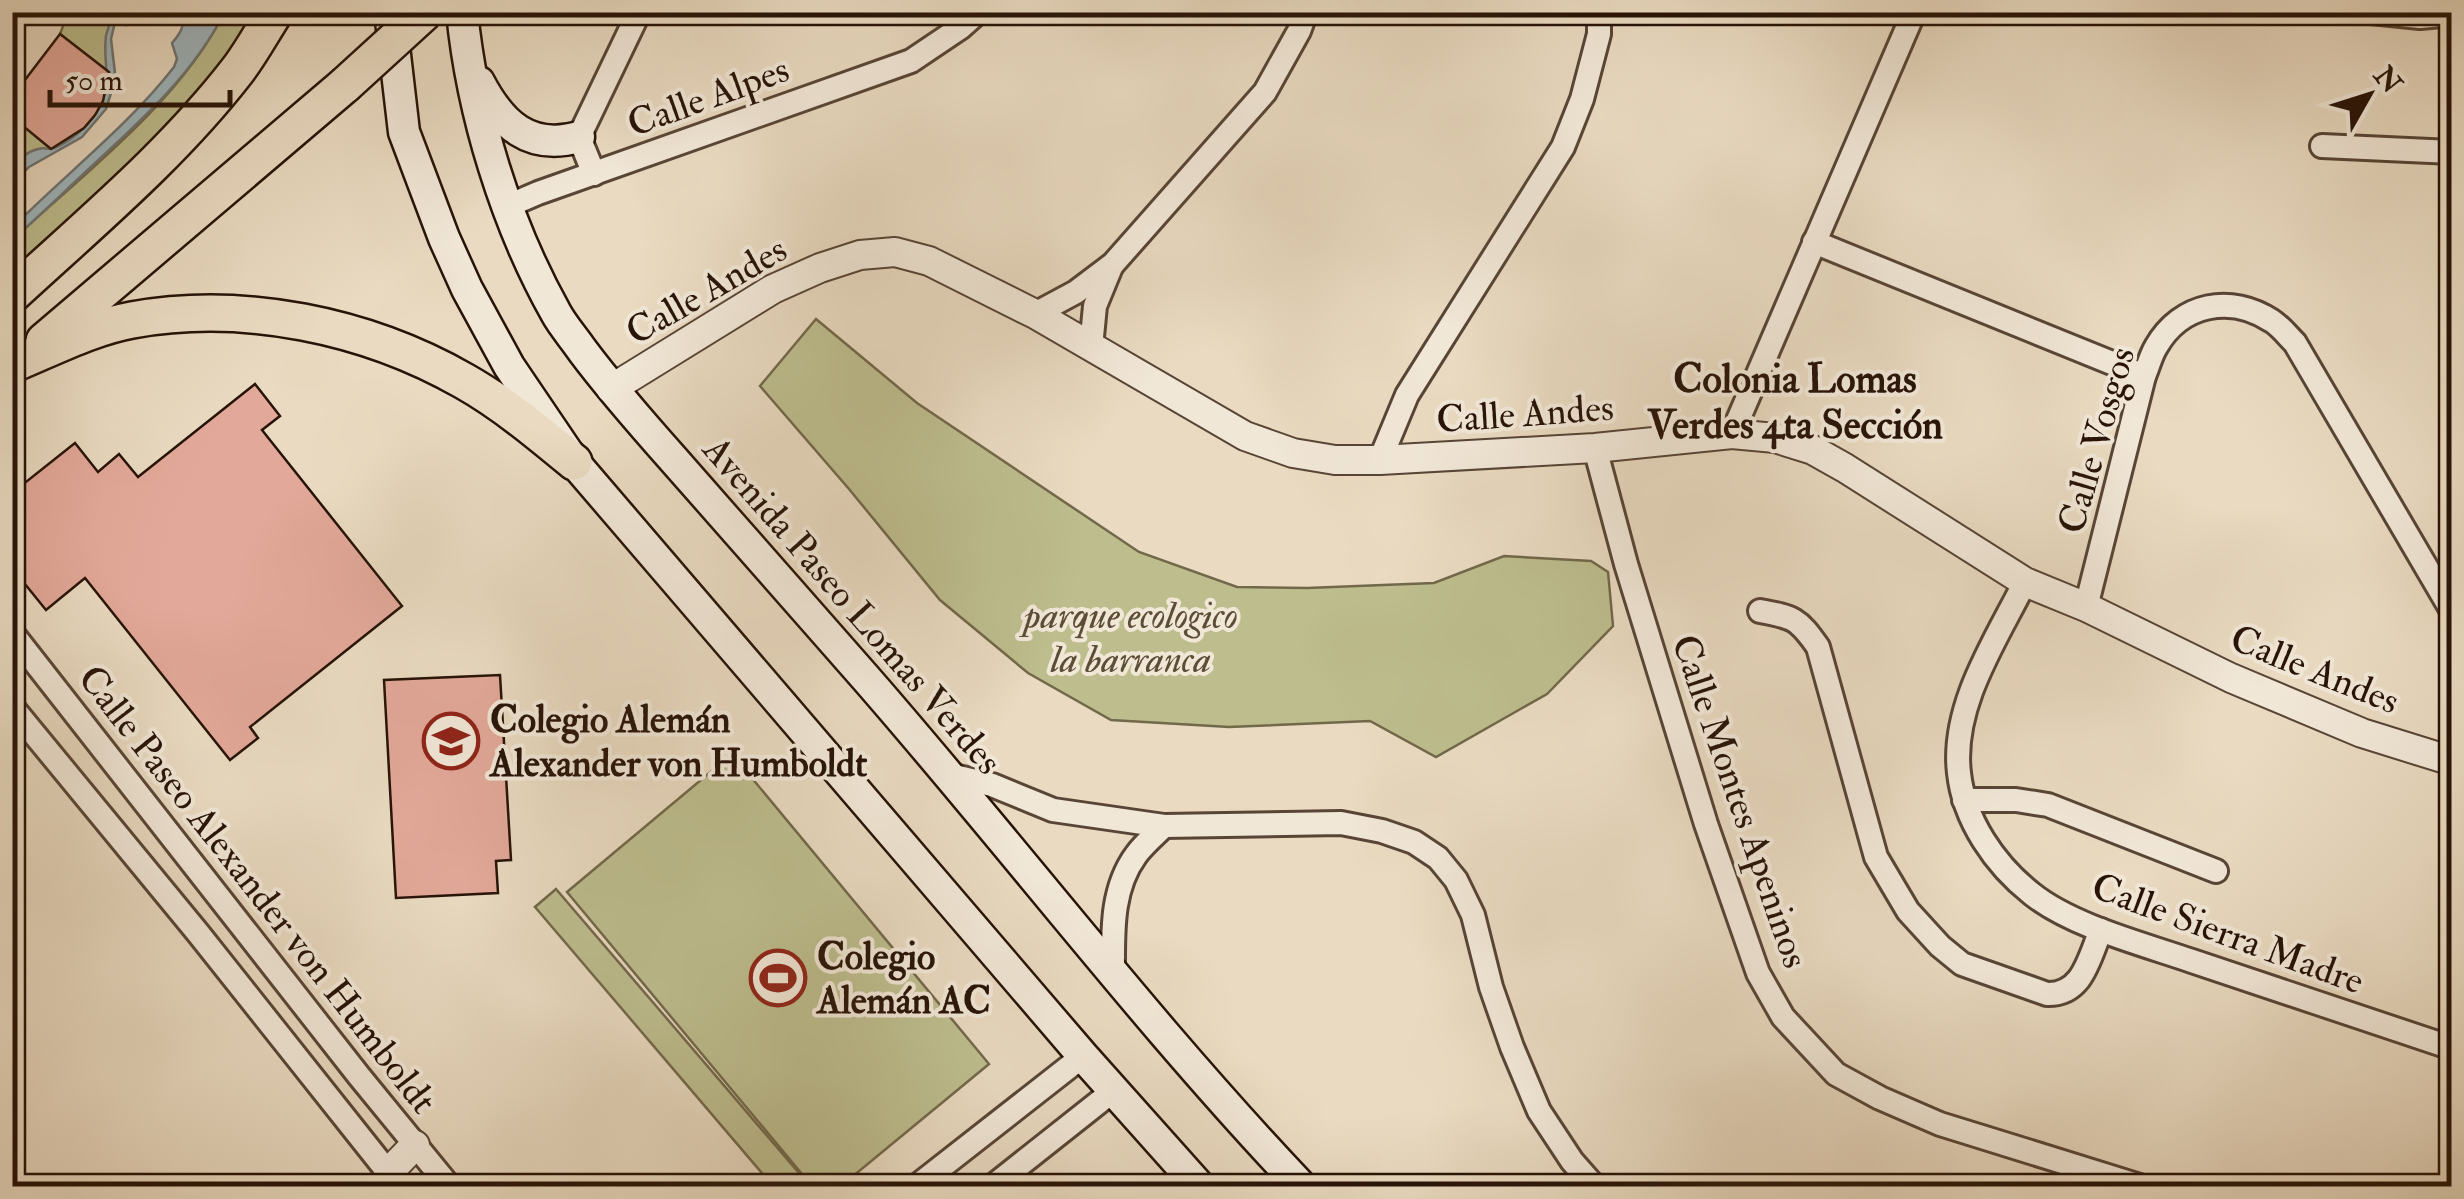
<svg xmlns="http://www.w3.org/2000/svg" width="2464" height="1199" font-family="'IM FELL Double Pica',serif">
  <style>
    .green { fill: #bdbd8e; stroke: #72684a; stroke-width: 2.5 }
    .water { fill: #9eb7bf; stroke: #6e7575; stroke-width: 2.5 }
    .building { fill: #e2a899; stroke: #271307; stroke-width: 2.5 }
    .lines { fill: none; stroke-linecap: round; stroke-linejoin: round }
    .minor-casing { stroke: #584536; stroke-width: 28 }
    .tertiary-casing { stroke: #584536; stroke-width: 32 }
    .secondary-casing { stroke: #271307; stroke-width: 35 }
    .primary-casing { stroke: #271307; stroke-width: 40 }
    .minor { stroke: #f1e7d7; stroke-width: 22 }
    .tertiary { stroke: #f1e7d7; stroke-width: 28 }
    .secondary { stroke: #f1e7d7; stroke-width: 30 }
    .primary { stroke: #e9dac1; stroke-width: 35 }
    .primary-bridge-casing { stroke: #271307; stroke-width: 40; stroke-linecap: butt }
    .primary-bridge { stroke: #e9dac1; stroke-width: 35 }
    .labels { text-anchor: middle; stroke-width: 8; stroke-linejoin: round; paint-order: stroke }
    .street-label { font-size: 38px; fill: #271307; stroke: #f1e7d7 }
    .park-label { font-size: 38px; font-style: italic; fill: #5c4e36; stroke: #f1e7d7 }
    .poi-label { font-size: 38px; font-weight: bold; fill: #271307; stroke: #f1e7d7; text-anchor: start }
    .neighbourhood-label { font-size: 40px; font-weight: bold; fill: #271307; stroke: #f1e7d7 }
  </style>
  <rect width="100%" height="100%" fill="#e9dac1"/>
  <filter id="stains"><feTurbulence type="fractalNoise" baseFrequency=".002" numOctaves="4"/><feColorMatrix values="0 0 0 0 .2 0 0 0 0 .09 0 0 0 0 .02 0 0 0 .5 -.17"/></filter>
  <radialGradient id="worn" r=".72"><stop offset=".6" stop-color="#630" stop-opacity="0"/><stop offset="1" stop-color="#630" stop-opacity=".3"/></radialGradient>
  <g class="green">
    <polygon points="68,13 113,13 106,37 109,72 60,34"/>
    <path d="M224 13H257L229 60 178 123 13 277V239C84 174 181 100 224 13Z"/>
    <polygon points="13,117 51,149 14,171 13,176"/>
    <polygon points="816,319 917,403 1139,552 1237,587 1307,588 1434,583 1504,556 1591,561 1608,572 1613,626 1547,694 1436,757 1370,721 1229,727 1111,720 1028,673 940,600 849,489 760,386"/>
    <polygon points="732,754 989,1064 841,1186 812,1186 567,892"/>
    <polygon points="556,889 810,1186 773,1186 535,907"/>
  </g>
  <g class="water">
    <path d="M113 13H139L132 24 126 25 122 14 116 18 111 39 115 73 113 87 106 109 82 137 29 167 17 178 13 200C13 179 13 155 38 149 47 147 45 150 54 148 70 142 87 127 96 113 115 83 102 66 106 36 108 28 111 20 113 13Z"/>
    <path d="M180 13H224C194 73 142 120 93 165 66 190 40 216 13 239V228L15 225C68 172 128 126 174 67L177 59 172 43C180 34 187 24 180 13Z"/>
  </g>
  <g class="building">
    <polygon points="60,34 109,72 103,101 95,115 84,128 51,149 12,117 12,97"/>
    <polygon points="255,384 280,416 262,430 402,606 250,727 258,738 230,760 85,578 46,610 12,568 12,493 75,443 98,472 119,454 138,477"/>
    <polygon points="500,675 511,860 496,861 498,893 396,898 384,680"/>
  </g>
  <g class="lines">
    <g class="minor-casing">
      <g id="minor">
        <polyline points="2371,12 2420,17 2452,14"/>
        <polyline points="2322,146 2452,152"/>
        <polyline points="594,174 579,137 639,12"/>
        <polyline points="508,206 538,193 911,61 960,28 978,12"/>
        <polyline points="1814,242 2144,376"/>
        <polyline points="1035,314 1076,292 1113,264 1265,92 1299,31 1306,12"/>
        <polyline points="1091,347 1095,306 1111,267"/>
        <polyline points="1732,434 1914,12"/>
        <polyline points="1595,448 1626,564 1706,824 1758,973 1783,1017 1836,1074 1880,1098 1940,1124 2140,1186"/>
        <polyline points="1380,460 1407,395 1563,147 1582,99 1599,34 1599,12"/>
        <path d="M2025 582C1996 640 1951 706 1959 773 1964 820 1995 865 2032 894 2072 926 2143 944 2192 961 2279 990 2365 1019 2452 1048"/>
        <path d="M2086 607 2144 376C2148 367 2151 355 2156 347 2181 303 2231 294 2272 321 2280 326 2288 336 2295 343L2452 611"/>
        <path d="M1760 611C1793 617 1798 618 1818 647L1876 857 1908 911 1940 946 1962 964 2047 994C2083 995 2089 958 2101 930"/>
        <polyline points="12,633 359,1076 449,1186"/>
        <polyline points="12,707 198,933 399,1186"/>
        <polyline points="950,775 992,785 1053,810 1164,826 1341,823 1382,831 1414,842 1438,858 1456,880 1473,915 1491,987 1512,1047 1539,1111 1572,1161 1594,1186"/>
        <polyline points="1964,800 2016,800 2048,805 2216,871"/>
        <path d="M1113 971C1113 932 1111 889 1136 855 1143 845 1155 835 1164 826"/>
        <polyline points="917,1186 1083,1056"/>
        <polyline points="993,1186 1113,1091"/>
      </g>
    </g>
    <g class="tertiary-casing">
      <g id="tertiary">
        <polyline points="611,389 773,289 820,268 860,255 895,252 929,261 1035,314 1245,436 1293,453 1335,460 1380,460 1595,448 1732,434 1775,438 1813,450 1845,468 2025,582 2086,607 2231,678 2362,733 2452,761"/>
        <polyline points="388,1173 415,1145"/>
      </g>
    </g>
    <g class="secondary-casing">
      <g id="secondary">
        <polyline points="390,12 404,132 444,238 467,289 509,366 574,462 1083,1056 1199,1186"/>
        <path d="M462 12C472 114 506 224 556 313 563 326 574 338 582 350 611 389 642 424 674 460 737 532 800 604 864 676 1011 844 1147 1024 1301 1186"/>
        <path d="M479 82C501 124 529 151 579 137"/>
      </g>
    </g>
    <g class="primary-casing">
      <g id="primary">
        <path d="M12 295C90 223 172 155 237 71 251 53 262 32 275 12"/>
        <polyline points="44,341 345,85"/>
        <path d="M18 362C54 347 93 327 132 320 243 300 366 325 464 381 503 403 539 433 574 462"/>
      </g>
    </g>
    <use href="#minor" class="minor"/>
    <use href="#tertiary" class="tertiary"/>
    <use href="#secondary" class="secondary"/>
    <use href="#primary" class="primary"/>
    <g class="primary-bridge-casing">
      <polyline id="primary-bridge" points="345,85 425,12"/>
    </g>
    <use href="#primary-bridge" class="primary-bridge"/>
  </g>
  <defs>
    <g id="school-ring" transform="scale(2.875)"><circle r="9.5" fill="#f1e7d7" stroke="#8f2418" stroke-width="1.5"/><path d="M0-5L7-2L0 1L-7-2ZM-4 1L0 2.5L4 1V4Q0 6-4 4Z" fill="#8f2418"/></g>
    <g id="stadium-ring" transform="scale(2.875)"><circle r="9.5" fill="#f1e7d7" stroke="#8f2418" stroke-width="1.5"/><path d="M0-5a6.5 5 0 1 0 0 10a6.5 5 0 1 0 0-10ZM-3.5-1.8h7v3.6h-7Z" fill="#8f2418"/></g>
  </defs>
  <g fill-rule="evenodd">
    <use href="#school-ring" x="451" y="741"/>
    <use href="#stadium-ring" x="778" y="978"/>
  </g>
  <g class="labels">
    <g class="street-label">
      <text transform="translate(708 96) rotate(-20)" y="13">Calle Alpes</text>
      <text transform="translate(706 290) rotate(-30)" y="13">Calle Andes</text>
      <text transform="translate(1525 413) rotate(-4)" y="13">Calle Andes</text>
      <text transform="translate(2096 440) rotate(-74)" y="13">Calle Vosgos</text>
      <text transform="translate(853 605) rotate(49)" y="13">Avenida Paseo Lomas Verdes</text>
      <text transform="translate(2315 669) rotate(22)" y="13">Calle Andes</text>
      <text transform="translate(1741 801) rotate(71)" y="13">Calle Montes Apeninos</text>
      <text transform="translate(258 889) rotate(52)" y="13">Calle Paseo Alexander von Humboldt</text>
      <text transform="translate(2228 933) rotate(20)" y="13">Calle Sierra Madre</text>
    </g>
    <g class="park-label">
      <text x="1131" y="628">parque ecologico<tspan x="1131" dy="44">la barranca</tspan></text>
    </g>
    <g class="poi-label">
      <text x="490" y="732">Colegio Alemán<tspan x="490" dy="44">Alexander von Humboldt</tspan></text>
      <text x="817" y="969">Colegio<tspan x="817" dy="44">Alemán AC</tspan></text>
    </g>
    <g class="neighbourhood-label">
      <text x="1795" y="392">Colonia Lomas<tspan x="1795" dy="46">Verdes 4ta Sección</tspan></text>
    </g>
  </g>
  <rect width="2464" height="1199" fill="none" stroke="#e9dac1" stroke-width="50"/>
  <rect x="15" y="15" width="2434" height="1169" fill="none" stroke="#271307" stroke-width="5"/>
  <rect x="25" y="25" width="2414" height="1149" fill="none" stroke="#271307" stroke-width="2.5"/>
  <g transform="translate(2369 95) rotate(51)" stroke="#f1e7d7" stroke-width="8" paint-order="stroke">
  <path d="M0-8L18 38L0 25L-18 38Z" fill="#271307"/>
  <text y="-15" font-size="28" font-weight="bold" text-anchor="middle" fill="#271307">N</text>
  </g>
  <path d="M50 90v15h180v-15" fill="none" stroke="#271307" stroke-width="5"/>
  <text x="65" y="90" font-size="30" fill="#271307" stroke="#f1e7d7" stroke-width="8" paint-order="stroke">50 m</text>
  <rect width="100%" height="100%" filter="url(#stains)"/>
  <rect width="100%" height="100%" fill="url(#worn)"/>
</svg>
